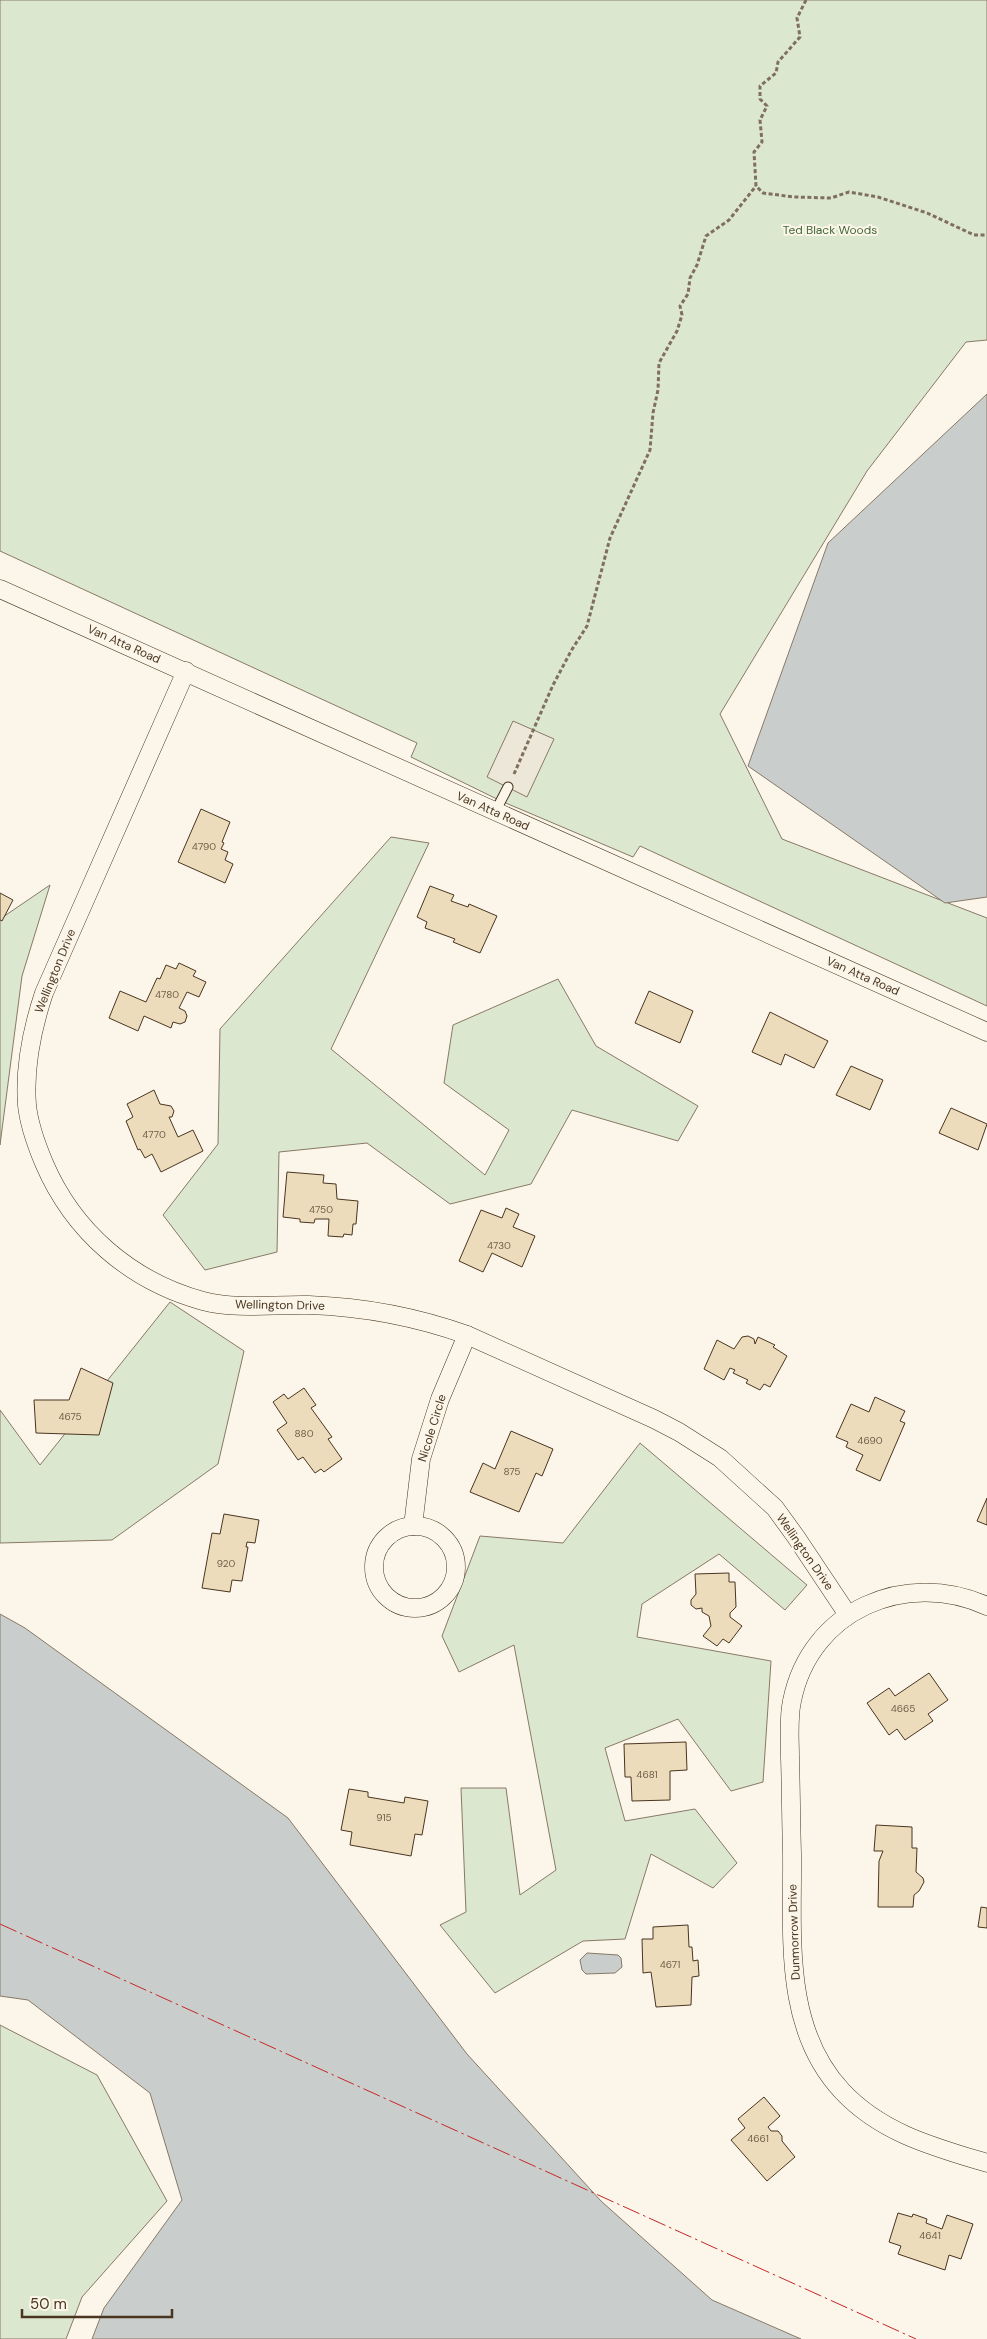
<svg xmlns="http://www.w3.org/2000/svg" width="987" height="2339" font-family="'DM Sans',sans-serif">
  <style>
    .green { fill: #dce7d0; stroke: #887966 }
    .parking { fill: #ede7d9; stroke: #887966 }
    .water { fill: #c9cecd; stroke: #887966 }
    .building { fill: #ecdcbc; stroke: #4a3520 }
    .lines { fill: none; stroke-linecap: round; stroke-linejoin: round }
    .lane-casing { stroke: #4a3520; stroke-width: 11 }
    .street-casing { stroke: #4a3520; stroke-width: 19 }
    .path { stroke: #7f6f5c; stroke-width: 3; stroke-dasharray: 4 2.5; stroke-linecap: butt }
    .lane { stroke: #fbf6e9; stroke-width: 9 }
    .street { stroke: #fbf6e9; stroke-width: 18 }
    .power { stroke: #c62828; stroke-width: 1; stroke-dasharray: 18 4 2.5 4; stroke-linecap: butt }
    .labels { text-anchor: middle; stroke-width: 4; stroke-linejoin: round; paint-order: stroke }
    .number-label { font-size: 10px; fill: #725f47 }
    .park-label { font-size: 12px; fill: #436837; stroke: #fbf6e9 }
    .street-label { font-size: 12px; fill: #4a3520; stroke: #fbf6e9 }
  </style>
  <rect width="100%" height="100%" fill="#fbf6e9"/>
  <g class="green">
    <polygon points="0,0 987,0 987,340 966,342 867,471 720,714 782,839 987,918 987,1006 640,846 633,857 501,801 411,757 417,743 0,551"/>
    <polygon points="391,837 429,843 331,1049 485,1175 509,1130 444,1083 453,1025 558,979 596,1046 698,1106 678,1141 572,1110 531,1184 450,1204 367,1143 279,1152 277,1252 205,1270 163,1215 218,1144 220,1029"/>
    <polygon points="50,885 22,976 0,1145 0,919"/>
    <polygon points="170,1302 244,1351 218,1464 112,1540 0,1543 0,1410 40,1465"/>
    <polygon points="640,1443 807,1585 785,1610 719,1554 642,1604 637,1637 771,1661 763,1782 731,1791 678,1719 605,1748 625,1821 695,1809 737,1863 713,1888 651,1854 625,1939 583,1941 495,1993 440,1925 466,1912 461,1788 506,1788 520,1895 556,1870 514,1645 459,1672 442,1636 480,1536 563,1543"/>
    <polygon points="0,2025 97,2075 167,2201 82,2297 66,2339 0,2339"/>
  </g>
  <polygon class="parking" points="513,721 554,739 527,797 487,777"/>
  <g class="water">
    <polygon points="987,394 987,897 945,903 748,766 828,543"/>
    <polygon points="0,1614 25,1628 288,1818 467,2054 601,2201 712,2300 801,2339 92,2339 104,2308 182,2200 150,2093 28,2000 0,1996"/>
    <polygon points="587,1953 618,1955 621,1958 622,1967 615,1973 586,1974 582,1970 580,1960"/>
  </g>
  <g class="building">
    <polygon points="201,809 230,822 222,842 224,843 221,849 228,852 225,860 233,864 225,883 178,862"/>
    <polygon points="430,886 454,895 451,901 468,907 469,904 497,916 480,953 453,942 455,939 425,928 427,922 417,917"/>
    <polygon points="0,893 13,900 2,921 0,920"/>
    <polygon points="179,963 196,971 193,976 206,982 199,997 187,992 179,1008 185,1011 187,1016 185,1022 180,1024 173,1022 171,1028 144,1016 138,1031 109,1018 120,991 146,1002 157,978 160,979 166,965 176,969"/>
    <polygon points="649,991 693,1011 680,1043 635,1023"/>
    <polygon points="770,1012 828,1041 814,1068 785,1054 781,1065 752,1052"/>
    <polygon points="851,1066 883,1080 870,1110 836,1095"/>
    <polygon points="154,1090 160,1104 171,1106 174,1111 172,1117 169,1117 178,1137 193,1130 203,1151 161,1172 152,1154 145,1158 140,1149 138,1150 126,1121 133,1117 127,1104"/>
    <polygon points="951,1108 987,1124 978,1150 939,1133"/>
    <polygon points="287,1172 324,1175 323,1183 336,1184 337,1199 358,1201 356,1224 353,1224 352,1235 344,1234 343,1237 328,1236 329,1219 315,1219 314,1223 300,1222 300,1219 283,1217"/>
    <polygon points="506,1208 519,1214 513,1227 535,1236 522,1267 492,1253 483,1272 459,1261 481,1210 502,1218"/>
    <polygon points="748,1336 754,1339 755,1344 758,1337 775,1345 773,1347 787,1356 770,1387 764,1384 760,1390 746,1383 748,1380 733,1373 735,1370 730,1368 724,1380 704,1369 717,1340 734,1349 742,1337"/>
    <polygon points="81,1368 113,1383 99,1435 36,1433 34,1400 69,1400"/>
    <polygon points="304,1388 316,1405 311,1408 332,1437 328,1439 342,1459 324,1472 321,1469 315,1473 303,1457 298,1460 277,1430 287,1423 273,1402 284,1394 288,1399"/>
    <polygon points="875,1397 905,1411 900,1421 905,1423 880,1481 856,1470 863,1455 846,1447 848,1442 836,1437 851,1404 869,1412"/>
    <polygon points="511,1431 553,1449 542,1476 536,1473 519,1512 470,1492 483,1463 495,1469"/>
    <polygon points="987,1498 987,1525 977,1521"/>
    <polygon points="224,1514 259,1520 255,1543 247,1542 246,1547 248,1547 242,1581 232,1580 230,1592 202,1588 212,1533 220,1534"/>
    <polygon points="729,1573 729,1582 735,1582 736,1607 730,1613 730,1617 742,1626 729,1643 723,1639 717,1646 703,1636 711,1626 709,1616 702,1612 702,1608 696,1609 691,1605 691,1600 696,1594 695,1574"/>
    <polygon points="929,1673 948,1700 928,1714 933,1721 905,1740 897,1729 889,1735 867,1703 889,1688 895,1696"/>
    <polygon points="686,1742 687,1770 670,1771 670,1800 632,1801 631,1777 625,1777 624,1744"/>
    <polygon points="349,1789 368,1792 368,1797 404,1803 405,1797 428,1801 422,1835 415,1834 411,1856 350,1845 352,1832 341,1830"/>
    <polygon points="876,1825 912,1827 912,1848 917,1848 916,1872 923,1878 924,1882 919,1891 914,1895 913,1907 878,1907 879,1861 883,1851 874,1851"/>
    <polygon points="981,1907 987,1908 987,1928 978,1927"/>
    <polygon points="688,1925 689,1947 692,1947 693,1961 698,1960 699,1976 692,1977 691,2005 656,2007 651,1972 643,1973 642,1939 653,1939 653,1927"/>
    <polygon points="764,2097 780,2116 768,2127 771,2131 778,2131 782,2136 782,2141 795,2157 767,2181 731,2140 745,2128 738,2119"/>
    <polygon points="898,2213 912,2217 913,2214 927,2219 926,2223 942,2229 947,2215 973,2224 961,2259 949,2255 945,2270 898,2254 901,2246 889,2242"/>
  </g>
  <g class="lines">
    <g class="lane-casing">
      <polyline id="lane" points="495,812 508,787"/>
    </g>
    <g class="street-casing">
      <g id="street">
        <polyline points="0,589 987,1032"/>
        <path d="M186 671 44 993C32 1029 24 1066 27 1105 29 1125 36 1144 44 1163 73 1231 130 1281 203 1301 237 1310 274 1304 309 1305 365 1307 414 1316 467 1335L654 1419 679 1432 720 1458 775 1508 796 1537 848 1615"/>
        <polyline points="413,1526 421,1459 440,1399 467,1335"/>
        <circle cx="415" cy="1567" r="41"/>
        <path d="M987 1606C906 1569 810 1610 792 1701 788 1719 790 1739 790 1758 791 1789 791 1821 792 1853 793 1933 782 2027 842 2091 881 2133 934 2147 987 2163"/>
      </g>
    </g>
    <g class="path">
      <polyline points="806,0 797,18 800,37 778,62 776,73 760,86 760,99 767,106 760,120 762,142 754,152 756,186 763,193 794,197 831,198 849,192 878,197 927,213 974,235 987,235"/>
      <polyline points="514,774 553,685 571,651 587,626 610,538 650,450 653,413 658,390 659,363 677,331 682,315 680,306 688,294 690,278 697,265 706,236 729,220 756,186"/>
    </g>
    <use href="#lane" class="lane"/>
    <use href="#street" class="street"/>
    <polyline class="power" points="0,1924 916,2339"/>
  </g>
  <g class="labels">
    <g class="number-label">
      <text x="204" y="850">4790</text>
      <text x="167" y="998">4780</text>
      <text x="154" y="1138">4770</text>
      <text x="321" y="1213">4750</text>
      <text x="499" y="1249">4730</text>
      <text x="70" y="1420">4675</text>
      <text x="304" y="1437">880</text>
      <text x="870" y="1444">4690</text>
      <text x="512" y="1475">875</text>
      <text x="226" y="1567">920</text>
      <text x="903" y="1712">4665</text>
      <text x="647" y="1778">4681</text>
      <text x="384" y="1821">915</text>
      <text x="670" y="1968">4671</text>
      <text x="758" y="2142">4661</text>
      <text x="930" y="2239">4641</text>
    </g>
    <g class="park-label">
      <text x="830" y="234">Ted Black Woods</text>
    </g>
    <g class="street-label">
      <text transform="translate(124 644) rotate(24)" y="4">Van Atta Road</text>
      <text transform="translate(493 811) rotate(24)" y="4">Van Atta Road</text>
      <text transform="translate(55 971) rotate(-68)" y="4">Wellington Drive</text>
      <text transform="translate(863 976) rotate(24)" y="4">Van Atta Road</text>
      <text transform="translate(280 1305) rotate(1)" y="4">Wellington Drive</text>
      <text transform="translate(432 1428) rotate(-73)" y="4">Nicole Circle</text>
      <text transform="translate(805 1552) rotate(55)" y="4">Wellington Drive</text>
      <text transform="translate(794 1932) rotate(-92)" y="4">Dunmorrow Drive</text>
    </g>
  </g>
  <path d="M22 2309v8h150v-8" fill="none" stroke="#4a3520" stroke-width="2.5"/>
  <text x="30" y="2309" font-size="15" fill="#4a3520" stroke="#fbf6e9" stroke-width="4" paint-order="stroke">50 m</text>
</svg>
